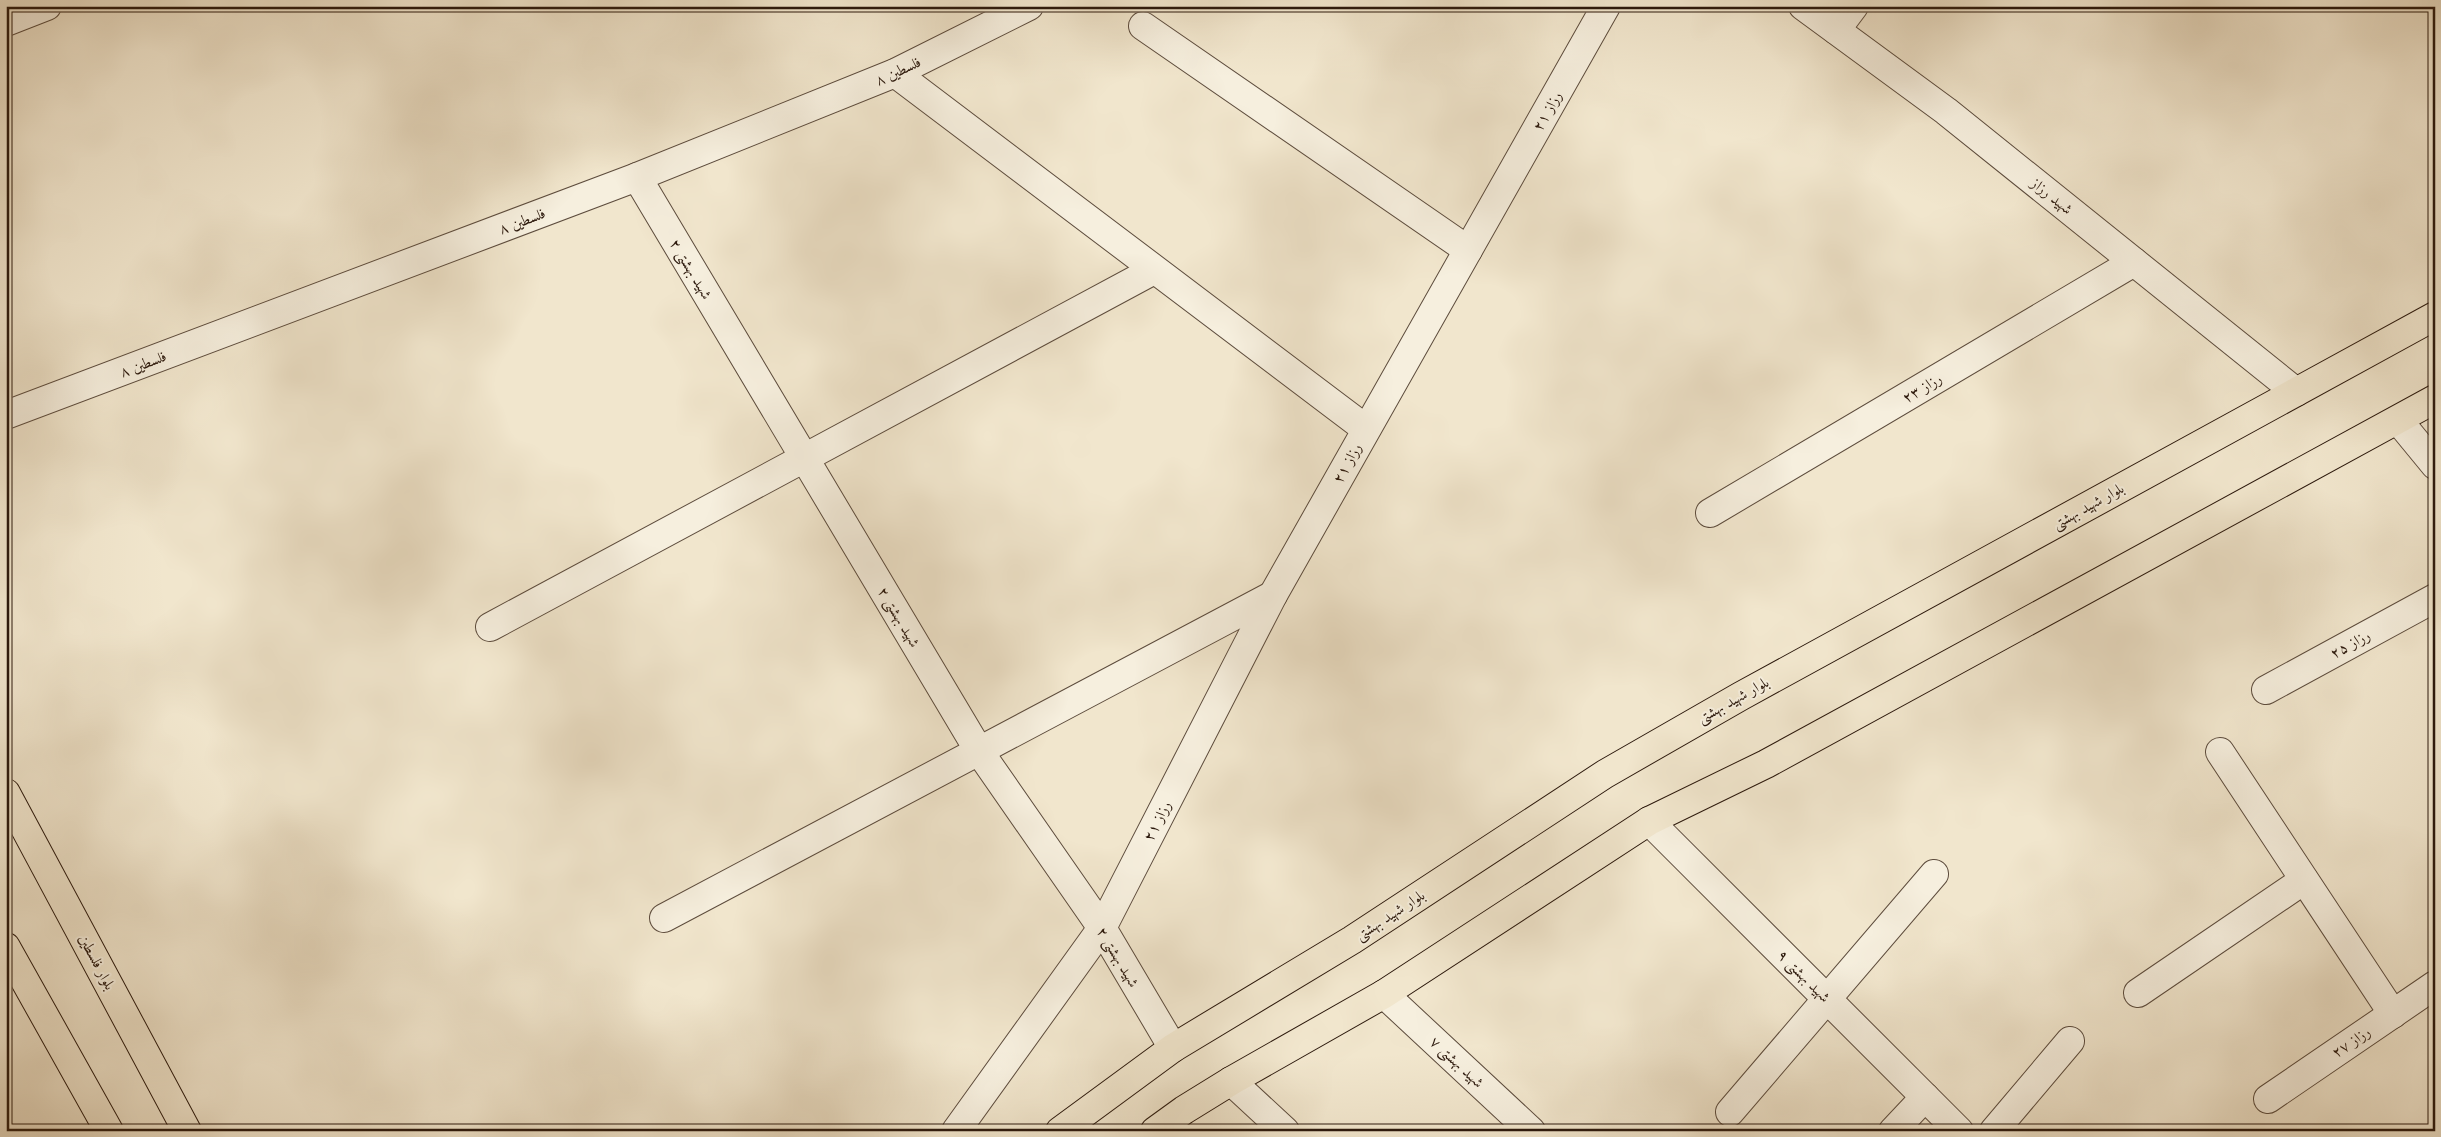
<svg xmlns="http://www.w3.org/2000/svg" width="2441" height="1137" font-family="Cardo,Amiri,serif">
  <style>
    .lines { fill: none; stroke-linecap: round; stroke-linejoin: round }
    .minor-casing { stroke: #5d4c3d; stroke-width: 30 }
    .major-casing { stroke: #2c190d; stroke-width: 30 }
    .minor { stroke: #f6efde; stroke-width: 28 }
    .major { stroke: #f1e6cd; stroke-width: 28 }
    .labels { text-anchor: middle; stroke-width: 4; stroke-linejoin: round; paint-order: stroke }
    .street-label { font-size: 15px; fill: #2c190d; stroke: #f6efde }
  </style>
  <rect width="100%" height="100%" fill="#f1e6cd"/>
  <filter id="stains"><feTurbulence type="fractalNoise" baseFrequency=".004" numOctaves="4"/><feColorMatrix values="0 0 0 0 .2 0 0 0 0 .09 0 0 0 0 .02 0 0 0 .5 -.17"/></filter>
  <radialGradient id="worn" r=".72"><stop offset=".6" stop-color="#630" stop-opacity="0"/><stop offset="1" stop-color="#630" stop-opacity=".3"/></radialGradient>
  <g class="lines">
    <g class="minor-casing">
      <g id="minor">
        <polyline points="1803,6 1946,111 2296,392"/>
        <polyline points="6,22 47,6"/>
        <polyline points="1143,26 1468,250"/>
        <polyline points="1836,30 1854,6"/>
        <polyline points="895,73 1366,429"/>
        <polyline points="637,177 979,751 1102,928 1173,1048"/>
        <polyline points="6,415 637,177 895,73 1029,6"/>
        <polyline points="2398,420 2435,465"/>
        <polyline points="1710,513 2134,262"/>
        <polyline points="490,627 1154,270"/>
        <polyline points="2266,690 2435,598"/>
        <polyline points="2220,752 2393,1014"/>
        <polyline points="1649,821 1959,1131"/>
        <polyline points="664,918 1273,595"/>
        <polyline points="2138,993 2304,880"/>
        <polyline points="1384,994 1531,1131"/>
        <polyline points="1231,1081 1285,1131"/>
        <polyline points="2268,1099 2435,985"/>
        <polyline points="1730,1112 1934,874"/>
        <polyline points="956,1131 1102,928 1273,595 1606,6"/>
        <polyline points="1893,1131 1925,1097"/>
        <polyline points="1994,1131 2070,1041"/>
      </g>
    </g>
    <g class="major-casing">
      <g id="major">
        <polyline points="6,793 187,1131"/>
        <polyline points="6,947 109,1131"/>
        <polyline points="1060,1131 1173,1048 1352,940 1605,774 1741,696 2435,316"/>
        <polyline points="1155,1131 1184,1110 1231,1081 1384,994 1649,821 1766,764 2435,399"/>
      </g>
    </g>
    <use href="#minor" class="minor"/>
    <use href="#major" class="major"/>
  </g>
  <g class="labels">
    <g class="street-label">
      <text transform="translate(898 71) rotate(-25)" y="5">فلسطین ۸</text>
      <text transform="translate(1547 111) rotate(-60)" y="5">رزاز ۲۱</text>
      <text transform="translate(2052 196) rotate(39)" y="5">شهید رزاز</text>
      <text transform="translate(522 221) rotate(-21)" y="5">فلسطین ۸</text>
      <text transform="translate(691 269) rotate(59)" y="5">شهید بهشتی ۲</text>
      <text transform="translate(143 364) rotate(-21)" y="5">فلسطین ۸</text>
      <text transform="translate(1922 388) rotate(-31)" y="5">رزاز ۲۳</text>
      <text transform="translate(1347 463) rotate(-61)" y="5">رزاز ۲۱</text>
      <text transform="translate(2088 506) rotate(-29)" y="5">بلوار شهید بهشتی</text>
      <text transform="translate(899 617) rotate(59)" y="5">شهید بهشتی ۲</text>
      <text transform="translate(2350 644) rotate(-29)" y="5">رزاز ۲۵</text>
      <text transform="translate(1733 700) rotate(-29)" y="5">بلوار شهید بهشتی</text>
      <text transform="translate(1157 821) rotate(-63)" y="5">رزاز ۲۱</text>
      <text transform="translate(1390 915) rotate(-33)" y="5">بلوار شهید بهشتی</text>
      <text transform="translate(1118 957) rotate(59)" y="5">شهید بهشتی ۲</text>
      <text transform="translate(97 962) rotate(62)" y="5">بلوار فلسطین</text>
      <text transform="translate(1804 976) rotate(45)" y="5">شهید بهشتی ۹</text>
      <text transform="translate(2351 1042) rotate(-34)" y="5">رزاز ۲۷</text>
      <text transform="translate(1457 1062) rotate(43)" y="5">شهید بهشتی ۷</text>
    </g>
  </g>
  <rect width="2441" height="1137" fill="none" stroke="#f1e6cd" stroke-width="25"/>
  <rect x="8" y="8" width="2426" height="1122" fill="none" stroke="#2c190d" stroke-width="2.5"/>
  <rect x="12" y="12" width="2416" height="1112" fill="none" stroke="#2c190d"/>
  <rect width="100%" height="100%" filter="url(#stains)"/>
  <rect width="100%" height="100%" fill="url(#worn)"/>
</svg>
